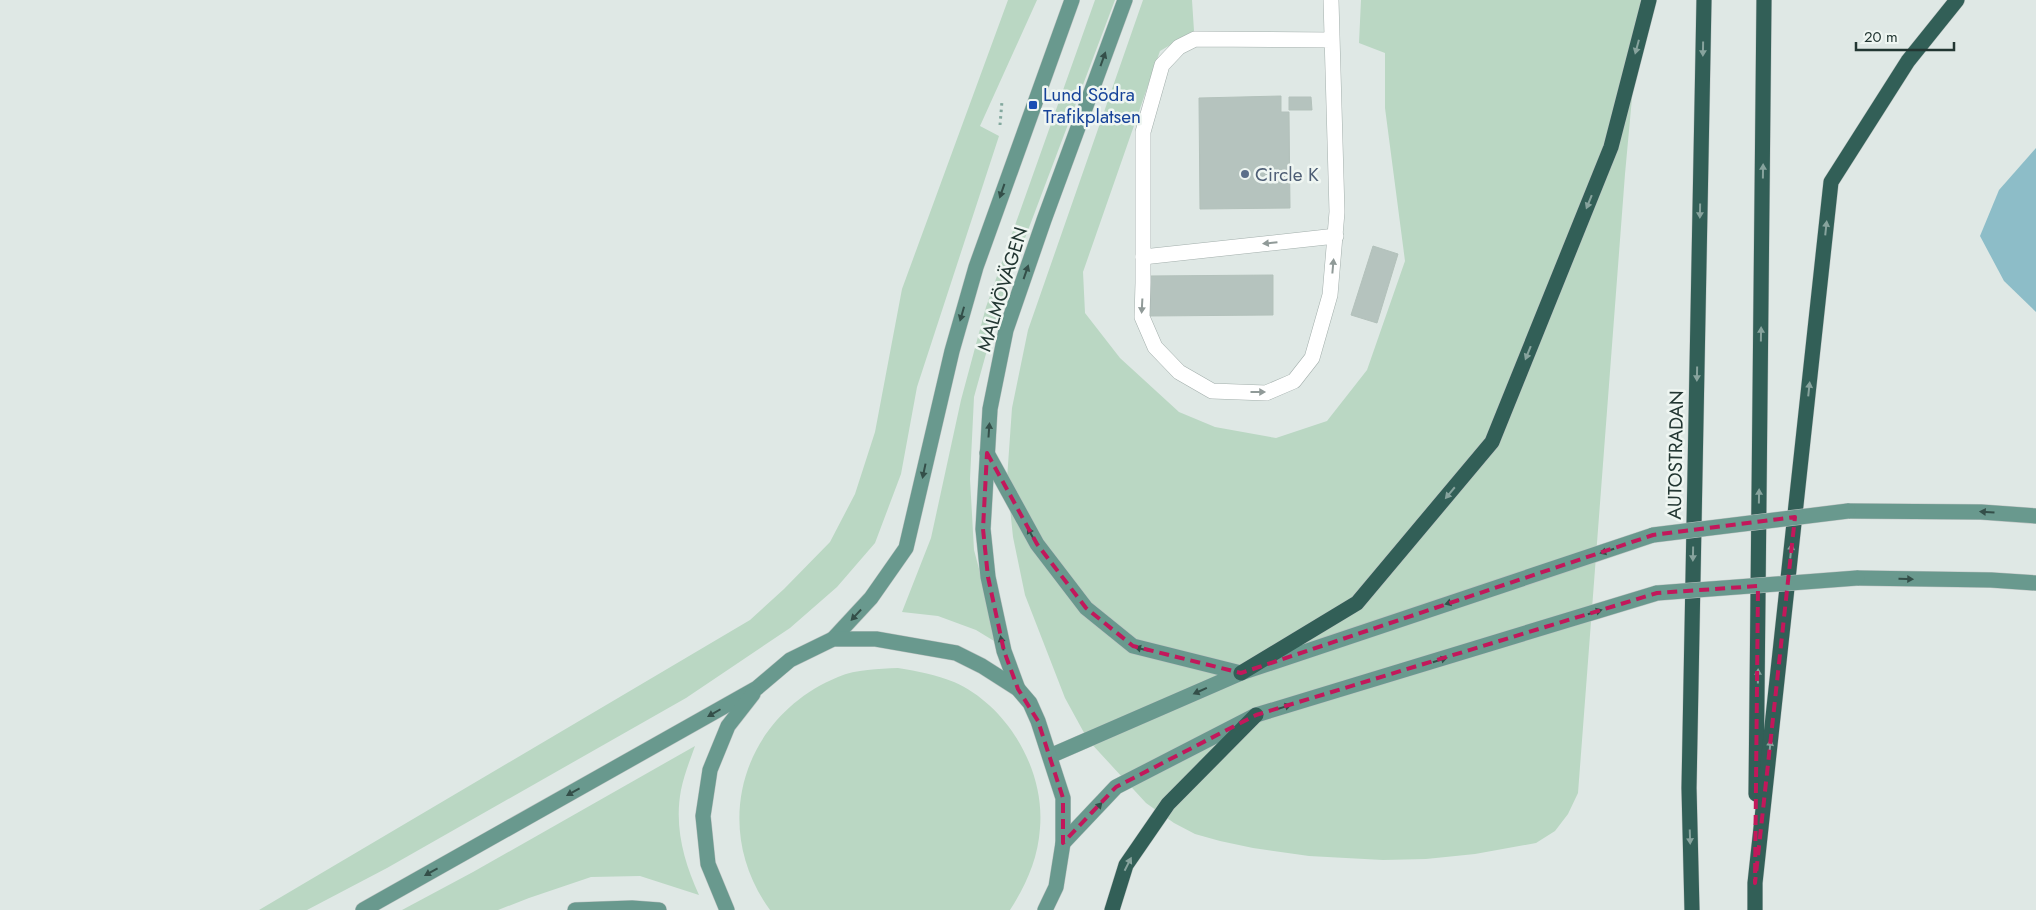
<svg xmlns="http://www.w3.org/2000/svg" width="2036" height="910" font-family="Jost,sans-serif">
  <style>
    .green { fill: #bad7c3 }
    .water { fill: #8dbdc8 }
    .building { fill: #b5c3be; stroke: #b3c1bb }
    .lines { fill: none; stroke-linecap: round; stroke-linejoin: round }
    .minor-casing { stroke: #a3afac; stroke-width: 16 }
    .major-casing { stroke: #bdc3c2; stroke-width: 16 }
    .highway-casing { stroke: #bdc3c2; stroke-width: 16 }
    .path { stroke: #83a89e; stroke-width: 3; stroke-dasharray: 2.5 4; stroke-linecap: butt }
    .minor { stroke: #fff; stroke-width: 15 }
    .major { stroke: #69998e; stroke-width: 15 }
    .highway { stroke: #325f57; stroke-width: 15 }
    .major-bridge-casing { stroke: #bdc3c2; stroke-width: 16; stroke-linecap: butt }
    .major-bridge { stroke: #69998e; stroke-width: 15 }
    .oneway { fill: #87a39d }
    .oneway2 { fill: #344f49 }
    .oneway3 { fill: #909a98 }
    .marked { fill: none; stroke: #c2185b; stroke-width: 4; stroke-dasharray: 10 6; stroke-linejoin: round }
    .transit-dot { fill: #1a4fb4; stroke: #eff6f2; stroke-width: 2 }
    .service-dot { fill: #5c6f8a; stroke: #eff6f2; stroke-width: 2 }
    .labels { text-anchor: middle; stroke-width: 5; stroke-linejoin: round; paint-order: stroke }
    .transit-label { font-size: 19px; fill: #164399; stroke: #eff6f2; text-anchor: start }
    .service-label { font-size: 19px; fill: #4e5e75; stroke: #eff6f2; text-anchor: start }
    .street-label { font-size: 19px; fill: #223632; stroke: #eff6f2 }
  </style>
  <rect width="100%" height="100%" fill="#dfe8e5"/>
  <g class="green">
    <polygon points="1008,0 1037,0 980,126 999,136 917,387 901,474 875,543 837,587 790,628 686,698 387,868 307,910 259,910 750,620 784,589 830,542 855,494 875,432 902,289"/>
    <polygon points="1095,0 1115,0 999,307 974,397 970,479 974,550 999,644 976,630 938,616 902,612 931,538 961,400 986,307"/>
    <polygon points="1143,0 1192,0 1194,31 1160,51 1083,272 1085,313 1120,358 1179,412 1215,427 1276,438 1327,421 1367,370 1405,261 1385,108 1385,53 1359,43 1361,0 1641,0 1625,174 1578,793 1568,814 1555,831 1536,843 1475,854 1426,859 1383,860 1309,856 1253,848 1220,841 1195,834 1174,823 1146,803 1088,740 1065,698 1025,595 1013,537 1007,479 1012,408 1028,330"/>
    <path d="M898 668C918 671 936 675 954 682 1008 706 1045 770 1040 828 1038 859 1026 885 1010 910H770C709 826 743 716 838 677 857 669 878 669 898 668Z"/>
    <path d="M695 746C690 760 684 775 681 790 674 827 684 862 699 895L640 876 591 877 529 898 498 910H402L473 872Z"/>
  </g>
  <polygon class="water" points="2036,148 2036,312 2004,281 1980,236 1999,190"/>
  <g class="building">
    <polygon points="1281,96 1281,112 1289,112 1290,208 1200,209 1199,98"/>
    <polygon points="1289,97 1311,97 1312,110 1289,110"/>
    <polygon points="1373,246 1398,254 1377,323 1351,315"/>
    <polygon points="1273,275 1273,315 1148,316 1148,276"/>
  </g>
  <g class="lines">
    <g class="minor-casing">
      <g id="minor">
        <polyline points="1331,0 1337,212 1330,295 1312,358 1294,381 1266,393 1212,391 1179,372 1155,347 1142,317 1143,283 1143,132 1162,65 1179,47 1195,39 1332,40"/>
        <polyline points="1143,257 1336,236"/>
      </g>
    </g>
    <g class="major-casing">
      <g id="major">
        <polyline points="987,453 1037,544 1086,608 1133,646 1241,673"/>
        <polyline points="1848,511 1981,512 2036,516"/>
        <polyline points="1857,578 1991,580 2036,583"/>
        <polyline points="833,639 871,598 906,548 952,351 976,267 1072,0"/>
        <polyline points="1018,689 1004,651 988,577 983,529 990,409 1006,330 1044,220 1125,0"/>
        <polyline points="1050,756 1241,673 1653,535"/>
        <polyline points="1063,843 1116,787 1256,715 1657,593"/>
        <polyline points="363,910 757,688 790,660 833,639 876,639 956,653 982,666 1018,689 1030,703 1038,721 1063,798 1063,843 1056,887 1045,910"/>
        <polyline points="575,910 632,908 659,910"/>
        <polyline points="727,910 708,864 703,816 710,770 728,726 753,694"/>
      </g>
    </g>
    <g class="highway-casing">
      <g id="highway">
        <polyline points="1241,673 1357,603 1492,442 1611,147 1649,0"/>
        <polyline points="1756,794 1764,0"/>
        <polyline points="1112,910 1126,865 1168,804 1256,715"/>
        <polyline points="1692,910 1689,788 1704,0"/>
        <polyline points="1755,910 1755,883 1831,182 1908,61 1957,0"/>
      </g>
    </g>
    <polyline class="path" points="1000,125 1002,101"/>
    <use href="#minor" class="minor"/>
    <use href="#major" class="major"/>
    <use href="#highway" class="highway"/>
    <g class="major-bridge-casing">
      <g id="major-bridge">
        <polyline points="1653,535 1848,511"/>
        <polyline points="1657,593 1857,578"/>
      </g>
    </g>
    <use href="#major-bridge" class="major-bridge"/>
  </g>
  <defs><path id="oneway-solid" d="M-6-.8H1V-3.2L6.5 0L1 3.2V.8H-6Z" transform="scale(1.25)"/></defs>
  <g class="oneway">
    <use href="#oneway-solid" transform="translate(1637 47) rotate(105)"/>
    <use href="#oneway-solid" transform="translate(1703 49) rotate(91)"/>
    <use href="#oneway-solid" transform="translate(1763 171) rotate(-89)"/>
    <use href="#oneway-solid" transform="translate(1589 202) rotate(112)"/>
    <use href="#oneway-solid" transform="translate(1700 211) rotate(91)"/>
    <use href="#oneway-solid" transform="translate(1826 228) rotate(-84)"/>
    <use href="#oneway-solid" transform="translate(1761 334) rotate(-89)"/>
    <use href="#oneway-solid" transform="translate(1528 353) rotate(112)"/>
    <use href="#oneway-solid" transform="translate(1697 374) rotate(91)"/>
    <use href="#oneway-solid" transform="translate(1809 389) rotate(-84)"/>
    <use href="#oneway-solid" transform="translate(1450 493) rotate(130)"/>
    <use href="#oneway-solid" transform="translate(1759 496) rotate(-89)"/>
    <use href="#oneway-solid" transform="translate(1791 551) rotate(-84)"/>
    <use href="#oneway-solid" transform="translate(1693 554) rotate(91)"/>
    <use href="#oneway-solid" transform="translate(1758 676) rotate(-89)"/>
    <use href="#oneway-solid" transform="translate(1770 747) rotate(-84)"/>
    <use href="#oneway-solid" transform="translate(1690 837) rotate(88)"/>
    <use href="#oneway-solid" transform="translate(1128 864) rotate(-63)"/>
  </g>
  <g class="oneway2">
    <use href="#oneway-solid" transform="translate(1103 59) rotate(-70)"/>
    <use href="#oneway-solid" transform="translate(1002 191) rotate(109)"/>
    <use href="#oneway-solid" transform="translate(1026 272) rotate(-71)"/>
    <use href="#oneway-solid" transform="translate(962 314) rotate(106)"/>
    <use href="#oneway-solid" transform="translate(989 430) rotate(-86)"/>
    <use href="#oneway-solid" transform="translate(924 471) rotate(102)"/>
    <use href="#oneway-solid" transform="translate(1987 512) rotate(-176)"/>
    <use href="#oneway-solid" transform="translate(1031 534) rotate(-119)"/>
    <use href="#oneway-solid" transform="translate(1607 551) rotate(162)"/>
    <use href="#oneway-solid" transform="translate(1906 579) rotate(1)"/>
    <use href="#oneway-solid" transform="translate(1452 602) rotate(162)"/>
    <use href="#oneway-solid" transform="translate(1595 612) rotate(-17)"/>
    <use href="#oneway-solid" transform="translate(856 615) rotate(133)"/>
    <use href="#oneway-solid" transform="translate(1002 643) rotate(-102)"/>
    <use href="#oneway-solid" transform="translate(1142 649) rotate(-166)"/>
    <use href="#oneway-solid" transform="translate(1440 660) rotate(-17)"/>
    <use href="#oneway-solid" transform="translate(1200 691) rotate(156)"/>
    <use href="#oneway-solid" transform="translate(1284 707) rotate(-17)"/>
    <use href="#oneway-solid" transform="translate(714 713) rotate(150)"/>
    <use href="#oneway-solid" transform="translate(573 792) rotate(151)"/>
    <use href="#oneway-solid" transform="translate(1097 808) rotate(-47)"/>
    <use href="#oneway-solid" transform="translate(431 872) rotate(151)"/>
  </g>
  <g class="oneway3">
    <use href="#oneway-solid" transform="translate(1270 243) rotate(174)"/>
    <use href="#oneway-solid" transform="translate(1333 266) rotate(-85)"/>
    <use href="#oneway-solid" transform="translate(1142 306) rotate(93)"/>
    <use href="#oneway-solid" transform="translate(1258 392)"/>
  </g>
  <path class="marked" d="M987 453 1037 544 1086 608 1133 646 1241 673 1653 535 1795 517 1755 883 1758 586 1657 593 1256 715 1116 787 1063 843V798L1038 721 1018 689 1004 651 988 577 983 529Z"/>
  <rect class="transit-dot" x="1028" y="100" width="10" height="10" rx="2.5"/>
  <circle class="service-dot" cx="1245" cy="174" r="5"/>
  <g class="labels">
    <g class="transit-label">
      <text x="1043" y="101">Lund Södra<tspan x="1043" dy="22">Trafikplatsen</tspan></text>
    </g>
    <g class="service-label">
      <text x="1255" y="181">Circle K</text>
    </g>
    <g class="street-label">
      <text transform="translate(1002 289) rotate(-73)" y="7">MALMÖVÄGEN</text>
      <text transform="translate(1675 455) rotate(-89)" y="7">AUTOSTRADAN</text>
    </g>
  </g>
  <path d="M1856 42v8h98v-8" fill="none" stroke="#223632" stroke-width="2.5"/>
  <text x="1864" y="42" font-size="15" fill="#223632" stroke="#eff6f2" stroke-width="4" paint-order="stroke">20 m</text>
</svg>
